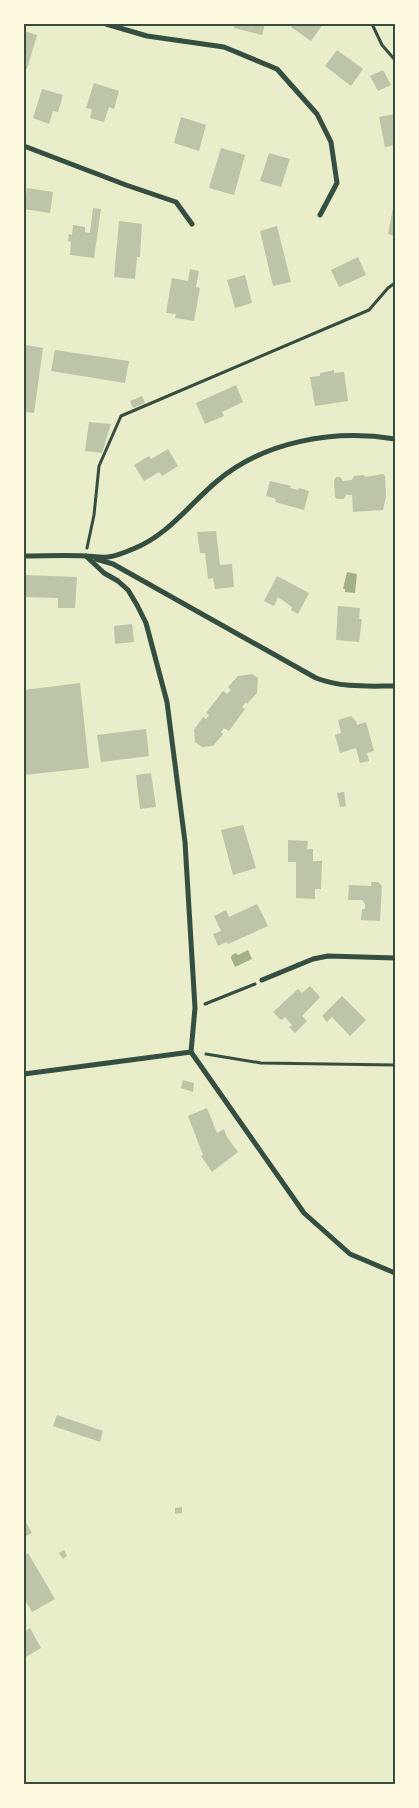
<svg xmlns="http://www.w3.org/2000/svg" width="419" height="1808" font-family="'Work Sans',sans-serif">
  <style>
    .water { fill: #a3b18a }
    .building { fill: #bcc5a7 }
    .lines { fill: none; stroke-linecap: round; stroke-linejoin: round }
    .path { stroke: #344e41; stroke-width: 3 }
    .minor { stroke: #344e41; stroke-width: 5 }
    .neatline { fill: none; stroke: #344e41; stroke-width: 2 }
  </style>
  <rect width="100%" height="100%" fill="#e9edc9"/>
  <g class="water">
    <polygon points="347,572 357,574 355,593 345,592 345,589 343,589"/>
    <polygon points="248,950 252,959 235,967 231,958 232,955 236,953 238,955"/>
  </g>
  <g class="building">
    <polygon points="235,24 265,24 262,35 234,28"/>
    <polygon points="293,24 323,24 311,41 291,27"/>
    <polygon points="24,31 37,35 27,69 24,68"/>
    <polygon points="337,50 363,69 351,86 325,66"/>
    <polygon points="383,70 391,85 378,91 370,76"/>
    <polygon points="94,83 119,91 114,109 109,107 104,122 90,118 92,109 86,108"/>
    <polygon points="42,89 63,95 58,112 53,111 49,124 33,118"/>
    <polygon points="395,114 395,145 385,147 379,117"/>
    <polygon points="181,117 206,125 199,151 174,143"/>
    <polygon points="221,148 245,155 234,195 209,188"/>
    <polygon points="269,153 290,159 281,187 260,181"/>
    <polygon points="27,188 53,192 50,213 24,209"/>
    <polygon points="93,208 101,209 94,258 70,255 71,242 68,241 69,234 72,235 73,225 85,227 85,232 90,233"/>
    <polygon points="393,208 395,209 395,236 388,234"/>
    <polygon points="119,221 142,224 140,257 137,257 135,279 114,277"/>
    <polygon points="277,226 291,282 273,286 260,231"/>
    <polygon points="358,257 366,275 339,287 331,270"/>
    <polygon points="190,269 199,271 196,287 200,288 194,321 175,318 176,314 166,313 172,278 188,281"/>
    <polygon points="245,275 252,303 235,308 227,280"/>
    <polygon points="26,345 43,348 34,413 24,412 24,360"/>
    <polygon points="55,350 129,361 125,383 51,371"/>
    <polygon points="334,370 334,373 344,372 348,401 315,406 310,377 320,376 320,373"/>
    <polygon points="236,385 243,402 222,412 224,416 205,424 196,403"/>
    <polygon points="142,396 145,403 133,408 130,401"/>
    <polygon points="89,422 111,424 102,453 85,451"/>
    <polygon points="168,449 178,466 162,476 159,472 144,481 134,465 149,456 151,459"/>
    <polygon points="383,474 385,476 386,496 383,510 353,512 352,495 346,495 344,499 337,499 335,497 334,480 336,477 340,477 343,481 352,480 354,476 363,475 366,477"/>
    <polygon points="270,481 291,486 290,488 298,490 299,488 309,491 304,510 275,502 276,499 266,496"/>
    <polygon points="216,531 220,565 232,564 234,587 215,589 213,578 208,579 205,553 200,553 197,532"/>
    <polygon points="24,575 77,577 75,608 58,608 58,598 24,597"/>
    <polygon points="277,576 309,593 298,614 291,610 292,607 278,597 274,606 264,601"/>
    <polygon points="338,606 360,608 359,619 362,619 359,642 336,640"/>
    <polygon points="132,624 134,642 115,644 114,626"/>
    <polygon points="252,674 258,678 257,693 247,704 246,702 242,707 245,709 229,731 224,728 221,732 223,734 213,746 202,747 195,742 194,730 203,717 206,719 209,715 206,713 223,691 227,694 231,690 228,687 238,676"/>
    <polygon points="80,683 89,768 24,775 24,690"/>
    <polygon points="351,716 356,721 357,725 366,722 374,751 367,753 369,761 360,763 356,748 340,753 335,735 341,733 338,720"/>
    <polygon points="146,729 149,756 101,762 97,735"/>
    <polygon points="151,773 156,807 140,809 136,775"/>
    <polygon points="344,792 346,806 340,807 337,793"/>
    <polygon points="243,825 256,868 233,875 221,830"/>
    <polygon points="288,840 308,841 307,849 313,849 313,861 322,861 321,889 315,889 315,899 296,898 296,862 288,862"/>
    <polygon points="371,882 378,882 382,886 380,921 361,920 362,909 365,909 365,904 362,900 348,900 349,885 371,886"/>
    <polygon points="257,904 268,926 228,944 226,942 218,946 213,934 221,931 214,916 226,910 229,917"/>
    <polygon points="310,986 320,997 302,1016 307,1021 295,1033 289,1027 292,1025 285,1017 281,1020 273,1012 298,989 302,993"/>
    <polygon points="342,996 366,1020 350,1036 332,1017 327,1022 322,1016"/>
    <polygon points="183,1080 194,1083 193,1092 181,1088"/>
    <polygon points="207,1108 217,1133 224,1129 227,1137 238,1152 212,1172 201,1156 203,1155 188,1116"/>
    <polygon points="57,1415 103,1431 100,1442 53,1426"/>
    <polygon points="182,1507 182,1513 175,1514 175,1508"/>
    <polygon points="24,1519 32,1533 24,1537"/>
    <polygon points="64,1550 67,1556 63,1559 59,1553"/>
    <polygon points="28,1553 55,1599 32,1612 24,1598 24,1556"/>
    <polygon points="30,1628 41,1648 24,1658 24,1632"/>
  </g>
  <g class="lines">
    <g class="path">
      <polyline points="372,24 382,45 395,60"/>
      <polyline points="87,548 94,515 99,466 121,416 369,310 388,288 395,283"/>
      <polyline points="205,1004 255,984"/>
      <polyline points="206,1054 261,1063 395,1065"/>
    </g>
    <g class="minor">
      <polyline points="106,24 147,36 224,47 277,69 317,114 331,142 337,183 320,215"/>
      <polyline points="24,146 126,185 176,202 192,224"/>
      <path d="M24 556C44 556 64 555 85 556 92 556 100 558 108 557 116 556 126 552 133 549 167 536 189 505 216 482 264 441 334 429 395 439"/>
      <polyline points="86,556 104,573 118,581 128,590 137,605 146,623 167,702 185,842 195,1008 191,1052 304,1213 350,1254 395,1273"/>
      <path d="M96 559 113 564 316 678C342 688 368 686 395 686"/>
      <polyline points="262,980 313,959 328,956 395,958"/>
      <polyline points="24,1074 191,1052"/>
    </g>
  </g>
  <rect width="419" height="1808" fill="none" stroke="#fefae0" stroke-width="50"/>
  <rect x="25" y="25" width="369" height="1758" class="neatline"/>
</svg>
